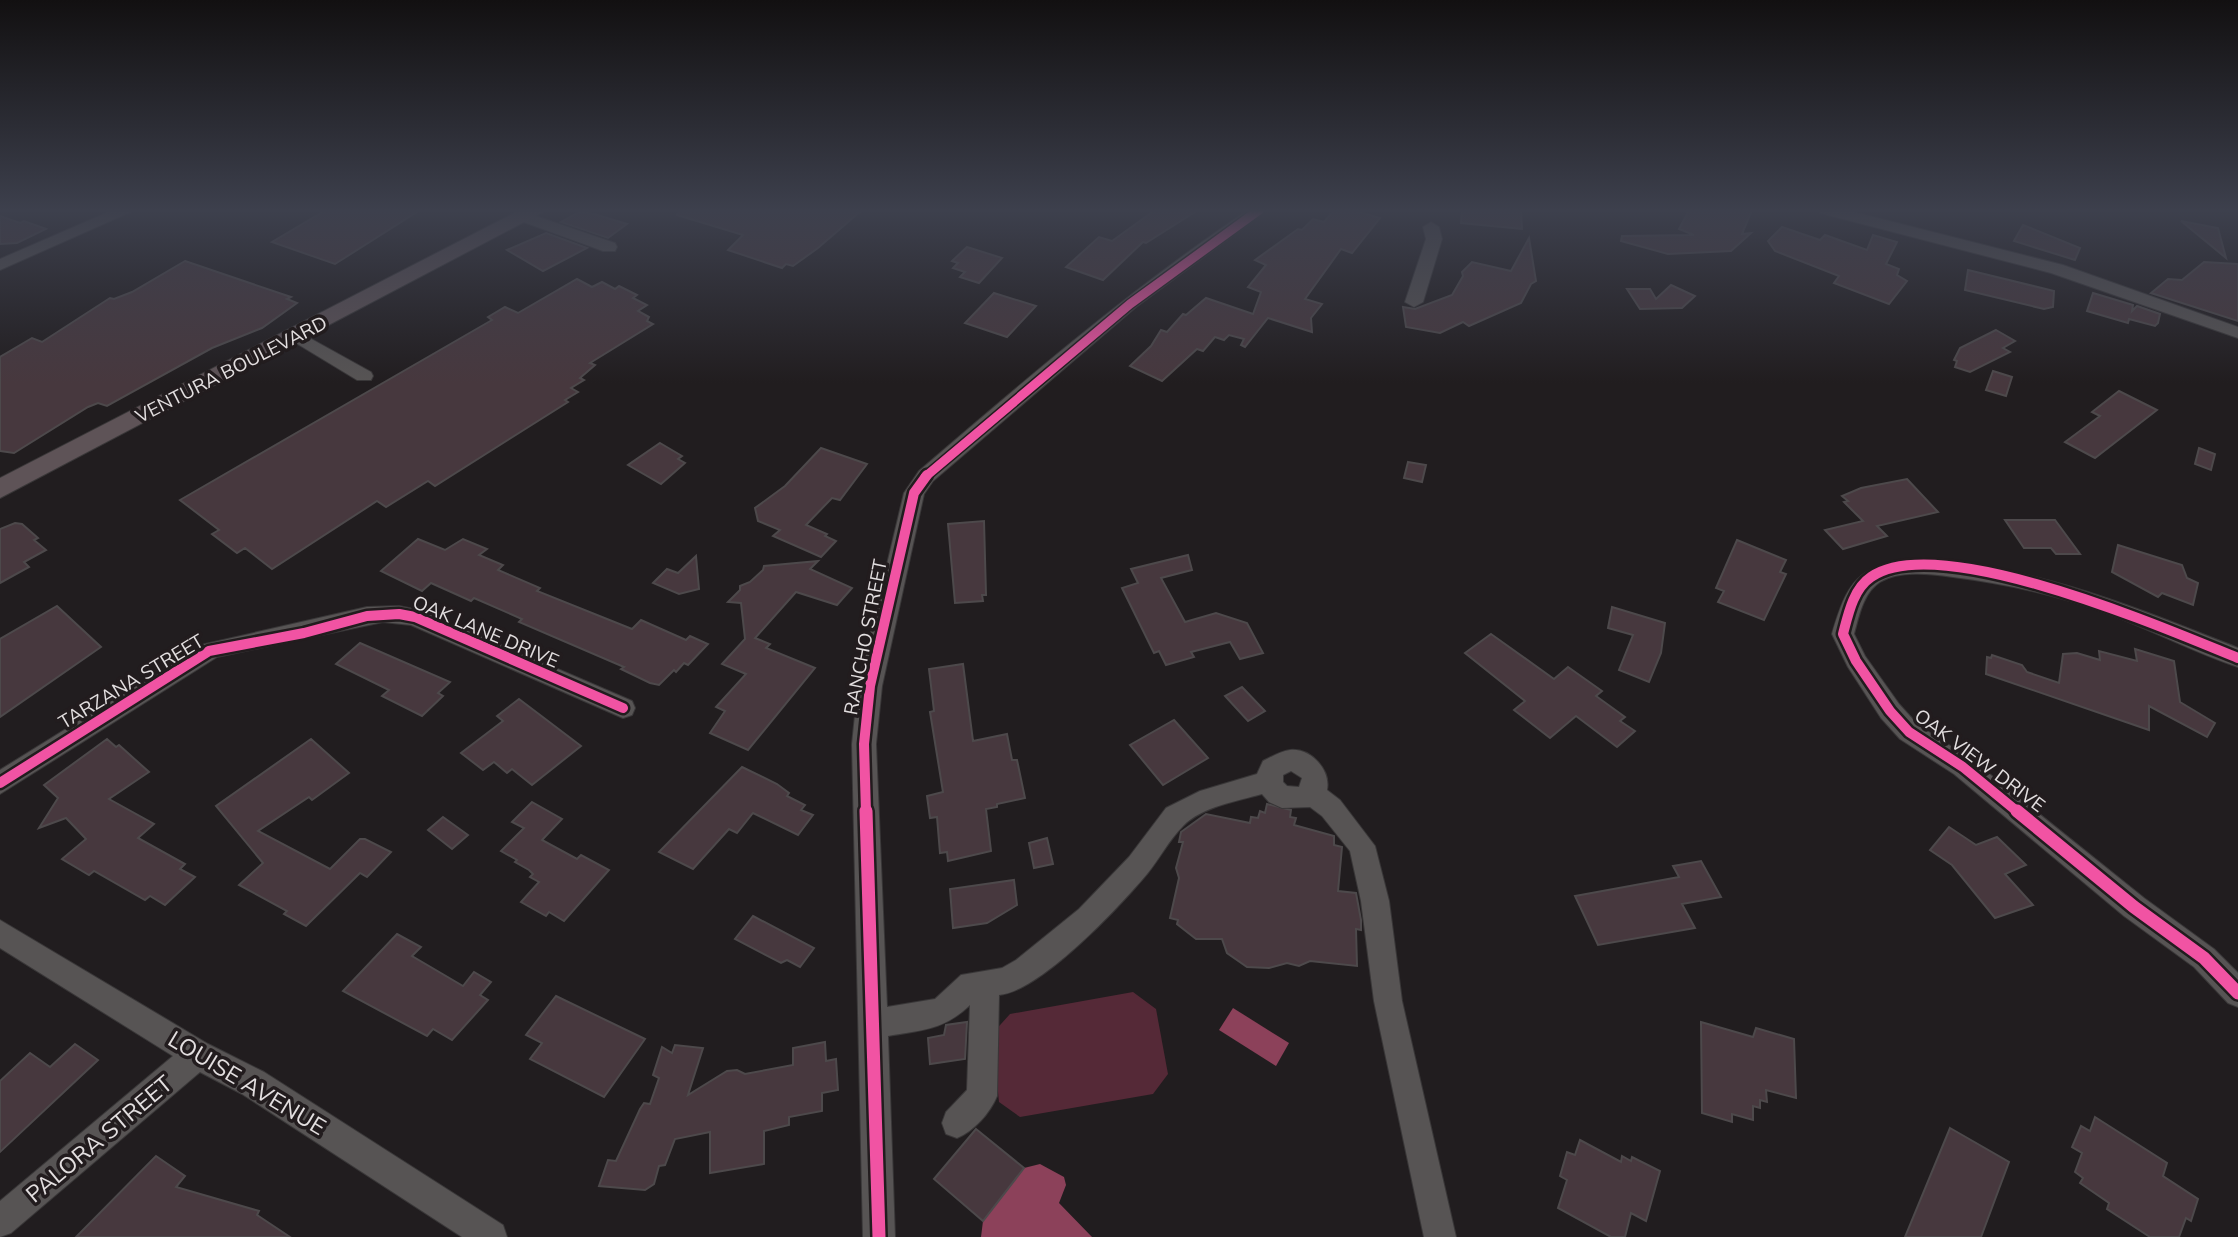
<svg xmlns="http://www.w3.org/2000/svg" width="2238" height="1237" font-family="Mulish,sans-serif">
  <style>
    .green { fill: #552937 }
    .water { fill: #8c415a }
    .building { fill: #47383e; stroke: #4d494b; stroke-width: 2 }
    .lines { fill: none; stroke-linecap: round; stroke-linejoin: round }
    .minor-casing { stroke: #393738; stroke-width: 2 }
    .major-casing { stroke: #393738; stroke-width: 2 }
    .minor { fill: #575454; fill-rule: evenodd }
    .major { fill: #5e5357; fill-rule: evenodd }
    .cycleway-far2-casing { stroke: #221c1e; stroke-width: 12 }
    .cycleway-far1-casing { stroke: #221c1e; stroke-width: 15 }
    .cycleway-casing { stroke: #221c1e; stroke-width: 18 }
    .cycleway-far2 { stroke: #f153a3; stroke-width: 9 }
    .cycleway-far1 { stroke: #f153a3; stroke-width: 10 }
    .cycleway { stroke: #f153a3; stroke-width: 13 }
    .labels { text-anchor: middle; stroke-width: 7; stroke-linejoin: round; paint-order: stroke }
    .street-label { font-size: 19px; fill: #e3dfe0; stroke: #221c1e }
    .near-street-label { font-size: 23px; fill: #e3dfe0; stroke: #221c1e }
  </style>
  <rect width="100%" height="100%" fill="#211d1f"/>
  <polygon class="green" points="1133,992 1156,1009 1168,1074 1153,1094 1020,1117 999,1102 992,1034 1010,1014"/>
  <g class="water">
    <polygon points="1233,1008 1289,1043 1276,1066 1219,1030"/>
    <polygon points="1040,1164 1064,1177 1066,1185 1059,1203 1092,1237 981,1237 983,1221 1024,1168"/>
  </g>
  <g class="building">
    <polygon points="326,210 420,210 335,264 272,242"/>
    <polygon points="678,210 862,210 818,248 793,266 786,264 782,268 728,250 743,235 677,215"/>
    <polygon points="1155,210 1198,210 1146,243 1143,242 1103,280 1066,267 1099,237 1112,241"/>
    <polygon points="1334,210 1352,210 1380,218 1352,253 1341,249 1305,299 1322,304 1311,318 1312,332 1268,318 1245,347 1241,345 1244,339 1229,335 1224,340 1215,337 1203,351 1197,349 1162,381 1130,366 1151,346 1161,330 1167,332 1183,314 1186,315 1206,298 1253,314 1261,292 1248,287 1266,265 1255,260 1298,229 1302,230 1313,219 1324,222"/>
    <polygon points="1462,210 1521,210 1522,229 1461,223"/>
    <polygon points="1689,210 1752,210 1742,234 1751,233 1731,251 1668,254 1621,241 1622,236 1694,235 1679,229"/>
    <polygon points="579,212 594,214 627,224 608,238 561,222"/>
    <polygon points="0,216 20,223 24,221 46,229 17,243 0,244"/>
    <polygon points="2181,221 2218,228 2226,258"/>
    <polygon points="2023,225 2080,248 2075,260 2014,241"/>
    <polygon points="1782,227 1820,240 1825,235 1867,250 1873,235 1897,242 1886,264 1899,269 1897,275 1907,281 1889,304 1834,283 1839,276 1775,251 1768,241"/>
    <polygon points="546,233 587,248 543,271 507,250"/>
    <polygon points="1529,238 1536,281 1531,284 1521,303 1469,326 1463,322 1440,333 1406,327 1403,307 1415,309 1452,295 1463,276 1462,272 1472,262 1511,271"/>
    <polygon points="967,247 1002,258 979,283 960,277 965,272 953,268 958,263 952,261"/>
    <polygon points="185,261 291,297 287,299 297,303 262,328 212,348 107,406 98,403 88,407 14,453 0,451 0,357 32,338 42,342 110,298 114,299 132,292"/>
    <polygon points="2204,262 2238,264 2238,321 2151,293 2168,279 2182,280"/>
    <polygon points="1968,270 2054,291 2053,307 2044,309 1965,290"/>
    <polygon points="577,279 592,287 602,282 615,289 619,286 637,295 633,298 647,305 638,311 649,317 647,321 653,324 590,363 595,365 580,378 584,380 571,388 578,392 565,400 568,402 435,486 428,481 386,507 377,501 272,569 245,548 237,553 212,534 219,530 180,500 492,320 488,317 505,307 518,313"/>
    <polygon points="1671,285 1695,296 1682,308 1640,309 1627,289 1650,289 1656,299"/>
    <polygon points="994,293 1036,306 1007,337 965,323"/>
    <polygon points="2093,293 2133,305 2132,311 2137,306 2160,314 2158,323 2155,326 2129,319 2128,323 2087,311"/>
    <polygon points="1996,330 2015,341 2003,348 2010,352 1970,372 1955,367 1957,361 1954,360 1960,348"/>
    <polygon points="1993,371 2012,377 2006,396 1986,390"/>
    <polygon points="2119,391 2157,410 2095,458 2065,442 2100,416 2092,412"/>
    <polygon points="660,443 682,456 678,459 685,463 661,484 628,465"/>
    <polygon points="821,448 867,464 840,500 832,498 806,525 827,534 825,536 836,541 821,557 773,536 780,530 758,521 755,508 785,486"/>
    <polygon points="2199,448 2215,454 2211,470 2195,464"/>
    <polygon points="1408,462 1426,465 1422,482 1404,478"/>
    <polygon points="1907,479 1938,512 1877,526 1887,536 1843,549 1825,530 1863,521 1844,502 1848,501 1842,496 1861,488"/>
    <polygon points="2005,520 2055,520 2080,554 2056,554 2051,548 2024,548"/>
    <polygon points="984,521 986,595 982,595 983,601 955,603 948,524"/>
    <polygon points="15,523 22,524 38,538 34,540 46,550 24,562 29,567 0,583 0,529"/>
    <polygon points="418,539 445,550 463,539 487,549 479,555 503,565 498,570 540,588 537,591 632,629 641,620 686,640 690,636 708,644 688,665 684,663 676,672 674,670 659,685 650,683 621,669 624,667 519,622 522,619 474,598 471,601 431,583 422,591 381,571"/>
    <polygon points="1737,540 1786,560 1780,572 1786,574 1764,620 1718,602 1724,591 1716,588"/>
    <polygon points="2118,545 2182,565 2187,578 2198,583 2193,605 2162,593 2158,597 2112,572"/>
    <polygon points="1188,555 1192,570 1161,578 1185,622 1216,613 1247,623 1263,653 1240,659 1230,642 1191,652 1194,657 1166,665 1159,651 1154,653 1122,588 1138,583 1131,569"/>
    <polygon points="696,556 699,589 679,594 653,583 667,569 678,573"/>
    <polygon points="818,561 810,569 852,588 837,605 796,592 755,638 770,644 766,648 815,668 748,750 710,733 725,711 716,707 746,674 722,664 745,639 741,603 728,602 740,590 740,586 750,582 763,570 764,566"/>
    <polygon points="57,606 101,647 0,717 0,639"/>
    <polygon points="1612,607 1665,623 1661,653 1649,682 1619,670 1633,635 1608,628"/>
    <polygon points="1491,634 1554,679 1568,667 1602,691 1596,696 1625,717 1620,721 1635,731 1617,747 1576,716 1550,738 1514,710 1525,701 1465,653"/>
    <polygon points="360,643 450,682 438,693 443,696 422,716 382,696 389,690 336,664"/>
    <polygon points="2135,649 2174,661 2180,702 2215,723 2207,737 2149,706 2149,730 1986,674 1987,657 1991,658 1992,655 2022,665 2027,672 2059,683 2063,654 2077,653 2100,660 2099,651 2137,661"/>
    <polygon points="963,664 973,741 1007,734 1012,760 1017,760 1025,798 997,804 997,807 986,809 991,851 948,861 947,852 940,853 937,817 930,818 927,796 943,792 930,712 934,711 929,669"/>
    <polygon points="1242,687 1265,711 1248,721 1225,696"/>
    <polygon points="519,699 581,746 532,785 512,769 507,773 494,762 483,770 461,753 503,721 497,716"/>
    <polygon points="1174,720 1208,758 1163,785 1130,745"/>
    <polygon points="107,739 116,747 119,745 149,772 109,799 154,824 138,838 185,864 180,869 195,877 165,905 150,896 145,900 94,871 89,875 62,859 86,839 66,818 39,828 58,798 44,785"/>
    <polygon points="311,739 349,773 312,800 309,797 258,831 330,869 360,839 365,839 391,852 367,877 360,873 306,926 284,914 287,911 239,885 263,863 216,806"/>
    <polygon points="742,767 777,784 789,793 787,796 805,805 801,810 813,815 798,835 753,813 737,833 729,829 693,869 659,852"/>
    <polygon points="532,802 562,819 542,840 577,859 581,855 609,870 564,921 549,912 546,916 521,902 539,882 530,877 533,874 529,870 515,862 517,860 501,851 524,828 512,822"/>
    <polygon points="1267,804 1291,810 1290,817 1296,818 1294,825 1334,836 1334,845 1342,847 1338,891 1356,893 1361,920 1361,930 1356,929 1357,966 1310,961 1299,966 1287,963 1269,968 1247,967 1227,953 1222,939 1196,939 1177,924 1178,920 1170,918 1179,878 1176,868 1183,842 1179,842 1181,832 1206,814 1250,823 1251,817 1258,818 1260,811 1265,813"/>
    <polygon points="443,817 468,835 452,849 428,830"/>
    <polygon points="1949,827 1976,845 1997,837 2026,865 2005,874 2033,905 1995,918 1952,865 1930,850"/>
    <polygon points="1047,838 1053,864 1034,868 1029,843"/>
    <polygon points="1701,861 1721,897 1682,904 1695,928 1598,945 1575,896 1679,877 1673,866"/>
    <polygon points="1014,880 1017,905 987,923 953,928 950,889"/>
    <polygon points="753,916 814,948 800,967 787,960 781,963 735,939"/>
    <polygon points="397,934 421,947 412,956 463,986 474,972 491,982 480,995 488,1000 452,1040 433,1029 427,1036 343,991"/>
    <polygon points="556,996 645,1039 604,1097 530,1059 542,1043 526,1035"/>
    <polygon points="967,1022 965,1059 930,1064 928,1038 944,1035 946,1025"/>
    <polygon points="1701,1022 1753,1037 1756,1028 1794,1039 1796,1098 1766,1090 1767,1102 1760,1100 1760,1108 1753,1106 1753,1120 1732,1114 1732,1122 1702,1113"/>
    <polygon points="825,1042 826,1061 836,1059 838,1090 822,1093 822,1111 789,1117 789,1125 764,1131 764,1164 710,1173 710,1132 675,1139 665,1165 659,1166 654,1184 645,1190 599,1186 608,1160 616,1161 640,1109 644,1103 650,1104 659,1078 653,1075 662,1047 672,1053 675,1045 703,1048 688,1095 727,1071 737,1070 745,1074 793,1065 793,1048"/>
    <polygon points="75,1044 98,1060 0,1152 0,1081 30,1053 50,1067"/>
    <polygon points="2095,1117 2167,1163 2163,1176 2198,1199 2191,1221 2186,1218 2179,1237 2150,1237 2107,1209 2109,1203 2080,1183 2083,1178 2075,1172 2082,1153 2072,1147 2081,1126 2090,1131"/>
    <polygon points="1950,1128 2009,1162 1981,1237 1905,1237"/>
    <polygon points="976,1129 1024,1168 983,1221 934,1179"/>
    <polygon points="1580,1140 1621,1162 1622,1156 1631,1161 1632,1157 1660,1171 1646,1221 1631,1213 1625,1237 1611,1237 1558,1208 1567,1180 1560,1176 1567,1152 1575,1155"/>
    <polygon points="156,1156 185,1176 176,1187 259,1211 257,1215 290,1237 76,1237"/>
  </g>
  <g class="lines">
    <g class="minor-casing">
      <g id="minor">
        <polygon points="113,210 135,210 0,270 0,259"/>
        <path d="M1248 210H1267L1136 307 933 481 924 494 882 686 876 744 887 1007 935 999 961 975 1002 968 1016 960 1079 909 1129 857 1166 808 1200 791 1257 774 1263 761C1271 757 1281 751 1290 750 1311 748 1331 770 1327 790L1340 800 1375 846 1389 901 1402 1001 1456 1237H1424L1374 1001 1361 901 1350 851 1322 816 1310 807 1282 808 1269 802 1262 794C1238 801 1201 807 1183 826 1169 840 1160 858 1147 874 1120 906 1041 991 999 995L997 1096C990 1113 974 1131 957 1138L946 1134 942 1123 946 1112 967 1090 970 1005C944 1030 922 1030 888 1036L895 1237H863L852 744 858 686 904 493 919 471C1025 380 1131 289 1248 210ZM1291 771 1302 778 1299 787 1287 786 1283 782V775Z"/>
        <polygon points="1818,210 1846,210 2063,265 2238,327 2238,338 2051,273 1820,213"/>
        <polygon points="524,212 615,243 617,247 615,251 603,251 518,220 518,214"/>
        <polygon points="1431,222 1439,227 1442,239 1423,302 1414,307 1405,302 1426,239 1423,227"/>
        <polygon points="297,331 371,372 373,376 371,380 357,380 291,340 288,336"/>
        <path d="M1913 559C2029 563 2132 606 2238 648V667C2196 653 2156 632 2114 616 2063 596 2008 584 1953 577 1931 574 1900 570 1880 582 1863 593 1859 616 1854 634L1865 656 1899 704 1918 725 1972 760 2144 898 2214 949 2238 973V1007L2228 1003 2194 967 2124 916 1954 774 1900 739 1881 718 1848 667 1832 634C1847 583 1857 565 1913 559Z"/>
        <polygon points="399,606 423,611 632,701 635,708 632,715 623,718 411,625 383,622 217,657 0,794 0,770 201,645 367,607"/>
        <polygon points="0,920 208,1044 264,1072 503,1225 507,1237 462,1237 242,1094 200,1072 11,1233 0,1237 0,1201 173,1056 0,948"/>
      </g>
    </g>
    <g class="major-casing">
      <polygon id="major" points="520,210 547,210 0,498 0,478"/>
    </g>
    <use href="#minor" class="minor"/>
    <use href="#major" class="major"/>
    <g class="cycleway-far2-casing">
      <polyline id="cycleway-far2" points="925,477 1130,304 1259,210"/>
    </g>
    <g class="cycleway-far1-casing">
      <g id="cycleway-far1">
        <polyline points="0,783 209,651 304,633 367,616 399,614 415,617 623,708"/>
        <polyline points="866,813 864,744 870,686 914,493 927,475"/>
        <path d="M2019 813 1963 767 1909 732 1890 711 1856 661 1843 634C1848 615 1853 589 1871 577 1939 530 2166 629 2238 658"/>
      </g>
    </g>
    <g class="cycleway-casing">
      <g id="cycleway">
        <polyline points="866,811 879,1237"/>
        <polyline points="2017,811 2134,907 2204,958 2238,993"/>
      </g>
    </g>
    <use href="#cycleway-far2" class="cycleway-far2"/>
    <use href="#cycleway-far1" class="cycleway-far1"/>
    <use href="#cycleway" class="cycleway"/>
  </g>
  <linearGradient id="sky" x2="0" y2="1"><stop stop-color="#121011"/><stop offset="0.55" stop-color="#3d404d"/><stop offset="1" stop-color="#3d404d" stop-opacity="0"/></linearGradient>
  <rect width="2238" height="383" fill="url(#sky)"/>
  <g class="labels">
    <g class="street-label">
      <text transform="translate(231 369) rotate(-27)" y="7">VENTURA BOULEVARD</text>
      <text transform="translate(486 631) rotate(23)" y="7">OAK LANE DRIVE</text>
      <text transform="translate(865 637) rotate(-79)" y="7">RANCHO STREET</text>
      <text transform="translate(131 681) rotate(-31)" y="7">TARZANA STREET</text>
      <text transform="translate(1980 760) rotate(37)" y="7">OAK VIEW DRIVE</text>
    </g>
    <g class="near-street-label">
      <text transform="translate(247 1083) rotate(31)" y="8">LOUISE AVENUE</text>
      <text transform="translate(99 1139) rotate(-40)" y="8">PALORA STREET</text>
    </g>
  </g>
</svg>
